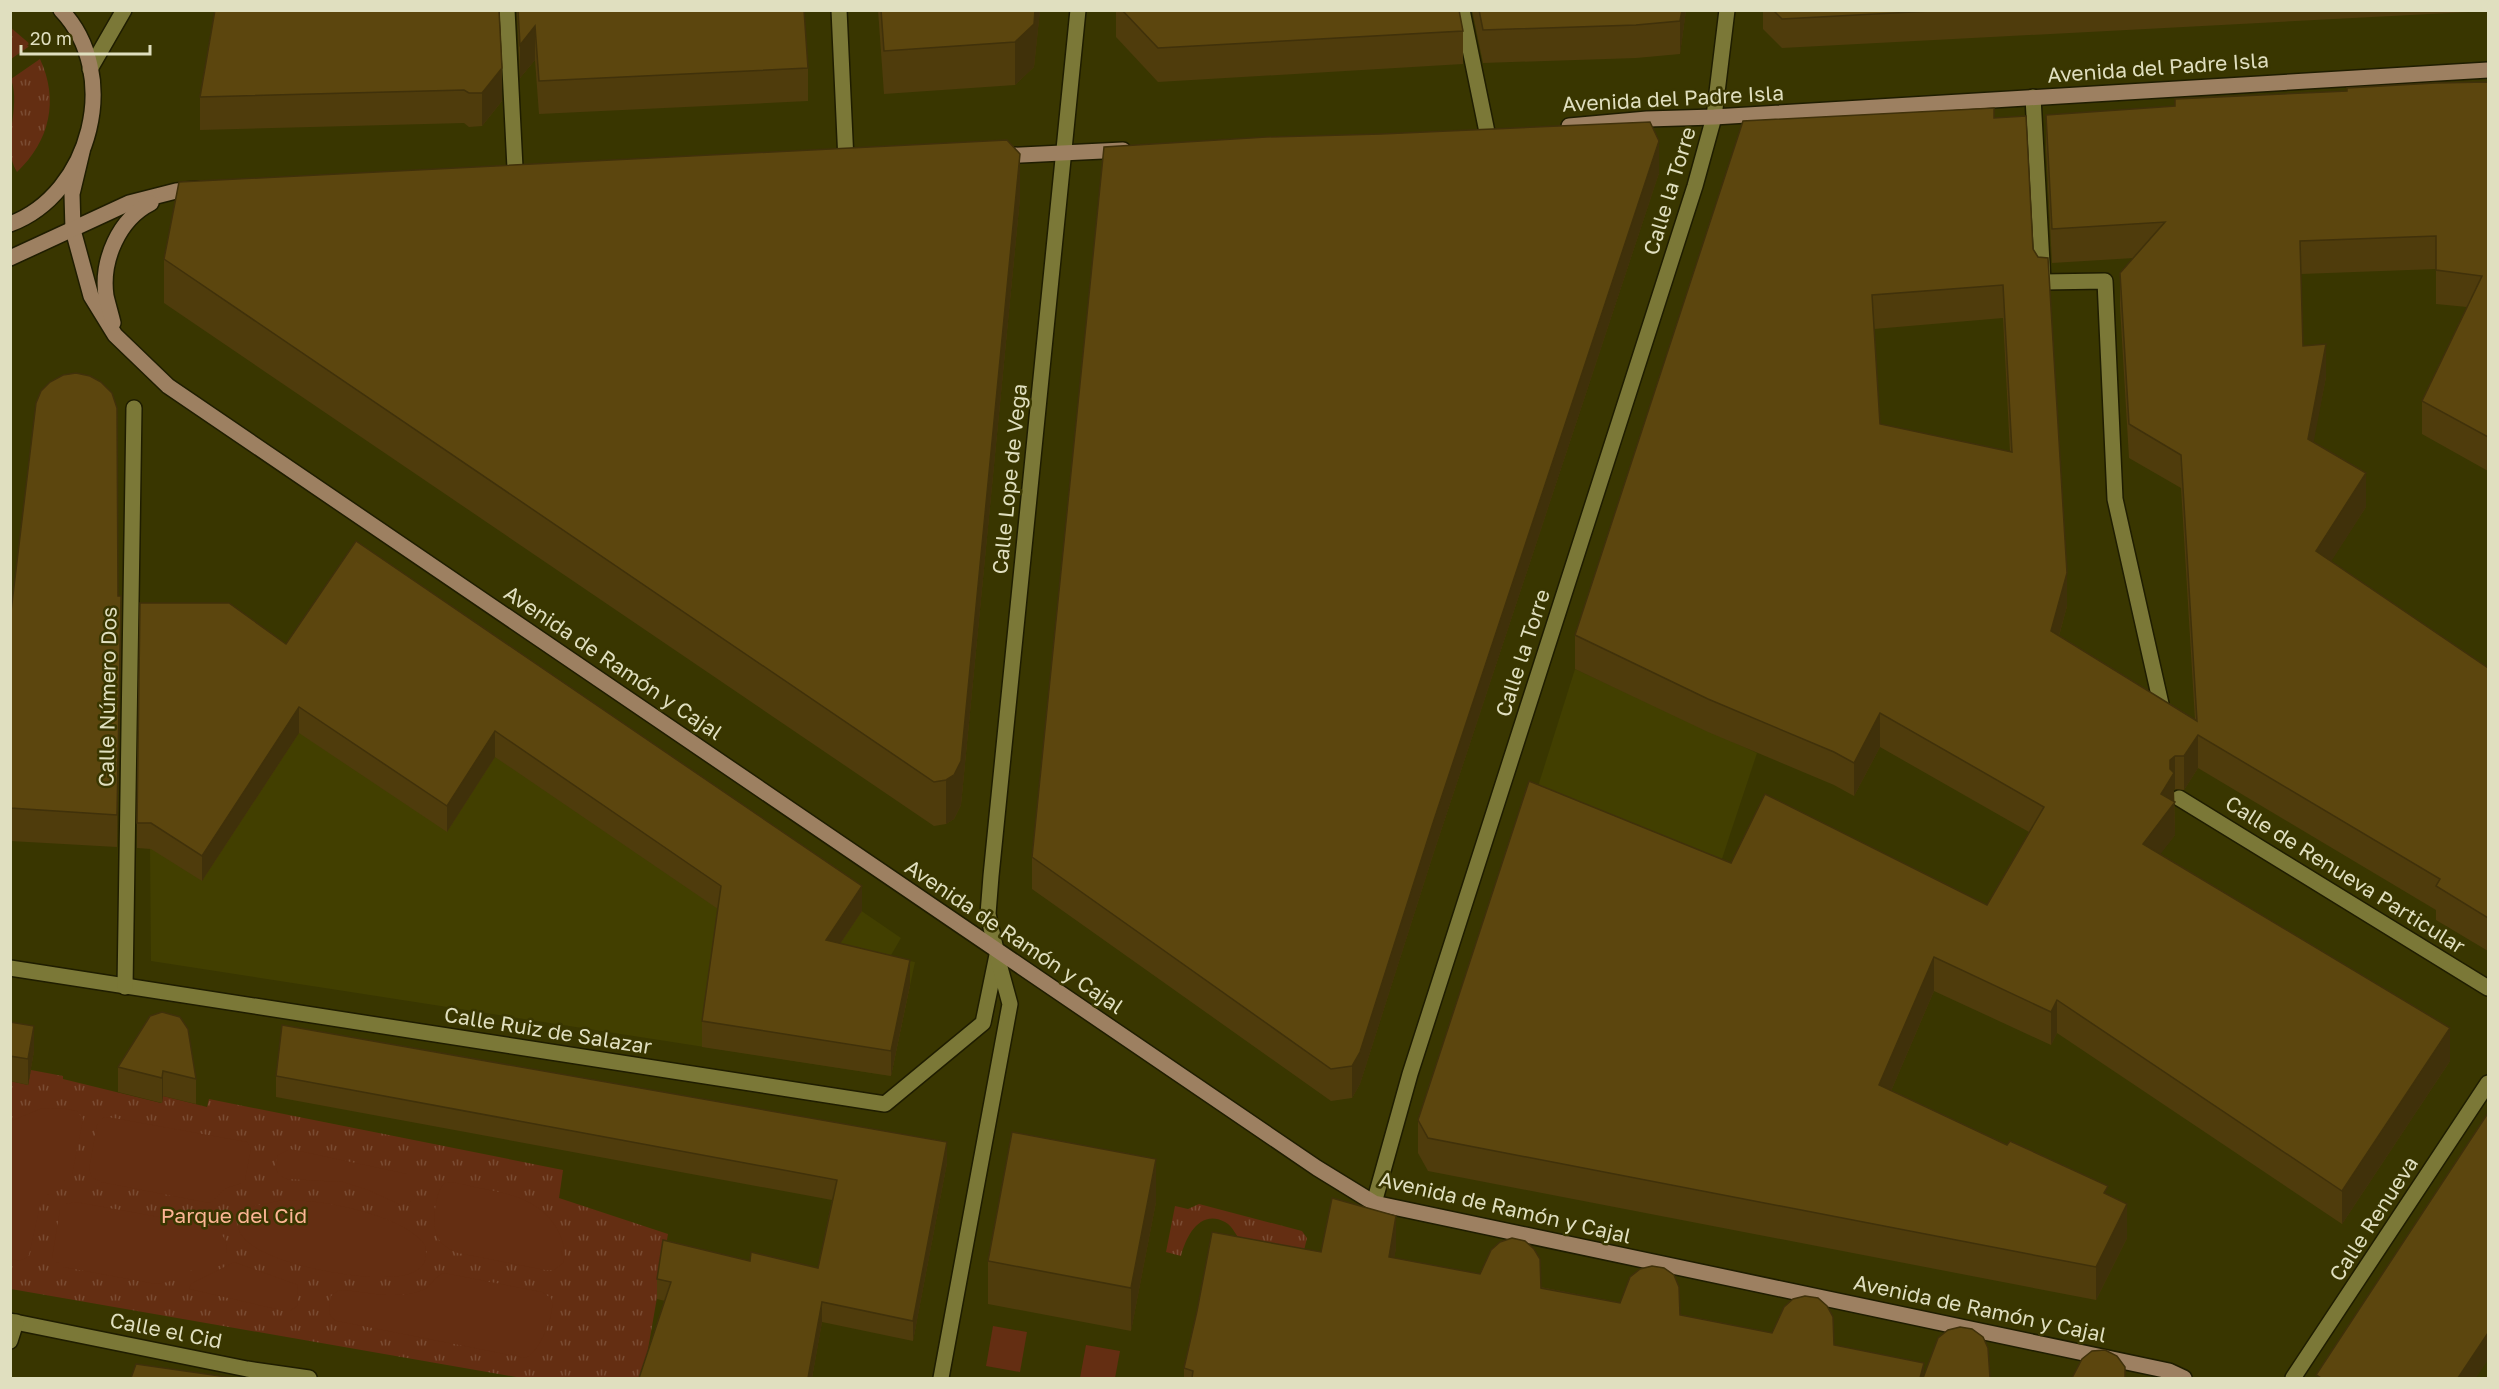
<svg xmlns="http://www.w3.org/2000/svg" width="2499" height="1389" font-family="'Golos Text',sans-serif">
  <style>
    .built { fill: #423f00 }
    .grass { fill: url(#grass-tufts) }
    .garden { fill: #642e12 }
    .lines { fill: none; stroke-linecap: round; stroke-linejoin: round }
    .pedestrian-casing { stroke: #1f1d00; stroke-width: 18 }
    .minor-casing { stroke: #1f1d00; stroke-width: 18 }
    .tertiary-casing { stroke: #1f1d00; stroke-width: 18 }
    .secondary-casing { stroke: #1f1d00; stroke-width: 18 }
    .pedestrian { stroke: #7b7837; stroke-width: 15 }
    .minor { stroke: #7b7837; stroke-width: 15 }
    .tertiary { stroke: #7b7837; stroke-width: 15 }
    .secondary { stroke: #9d8061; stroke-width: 15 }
    .wall { fill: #4f3c0c; fill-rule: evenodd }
    .shaded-wall { fill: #40310a }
    .building { fill: #5c460e; stroke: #40310a; stroke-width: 1.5; fill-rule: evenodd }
    .labels { text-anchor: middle; stroke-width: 5; stroke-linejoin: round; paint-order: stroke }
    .street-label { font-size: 21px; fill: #e0dfbf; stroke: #393600 }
    .park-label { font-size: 21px; fill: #fcb594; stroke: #393600 }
  </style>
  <defs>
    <pattern id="grass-tufts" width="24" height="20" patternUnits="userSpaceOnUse" patternTransform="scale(1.5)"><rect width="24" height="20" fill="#642e12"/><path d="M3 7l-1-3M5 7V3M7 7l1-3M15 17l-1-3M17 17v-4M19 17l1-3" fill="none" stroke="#7a4c33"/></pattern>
  </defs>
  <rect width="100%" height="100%" fill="#393600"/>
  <g class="built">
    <polygon points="356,566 901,938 890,957 915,962 891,1076 151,961 150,848 286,669"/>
    <polygon points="1575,669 1757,753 1712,889 1529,815"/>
  </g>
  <g class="grass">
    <polygon points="10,27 31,45 11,59 10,59"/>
    <path d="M40 59C59 100 50 141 17 172 0 144 22 109 11 79Z"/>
    <polygon points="31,1070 63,1076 63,1079 161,1103 163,1096 207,1107 209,1099 563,1170 559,1198 668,1234 643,1378 522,1378 11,1289 10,1081 28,1085"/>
    <path d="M1199 1204 1302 1231 1307 1238 1297 1280C1279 1267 1261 1255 1243 1243 1236 1237 1234 1227 1225 1222 1200 1209 1186 1236 1181 1256L1166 1252 1175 1206 1188 1209Z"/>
  </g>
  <g class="garden">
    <path d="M61 1108 77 1111 83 1119 72 1174 41 1201 29 1255C24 1261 18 1261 10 1259L11 1121 40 1109Z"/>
    <path d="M108 1117 247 1142 251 1148 245 1180C239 1186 232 1185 225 1189 219 1193 216 1200 209 1203L101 1182 92 1177 89 1169 97 1125 103 1118Z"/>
    <path d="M290 1149 407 1174 415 1182V1196L410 1202 401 1205 368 1190 343 1182 287 1179C275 1175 274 1166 278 1155Z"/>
    <path d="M446 1182C457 1182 468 1186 479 1188 512 1194 545 1201 560 1235 564 1244 566 1254 563 1263L554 1270H545L458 1253C433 1244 432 1226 436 1203 438 1194 439 1188 446 1182Z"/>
    <path d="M283 1200C320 1199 396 1213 422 1241 425 1244 426 1249 426 1253 427 1278 392 1277 375 1277 346 1277 207 1256 244 1208Z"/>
    <path d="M76 1202 209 1226C220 1231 229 1239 226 1253L168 1282 156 1284 63 1267 52 1258 60 1210 66 1204Z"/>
    <polygon points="234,1262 298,1285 297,1306 290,1311 285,1311 189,1289 191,1284"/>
    <path d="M444 1273 542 1292 551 1298C557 1311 539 1354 525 1358L337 1321C326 1316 329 1306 331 1296L339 1290C366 1291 396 1301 423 1290 432 1286 435 1275 444 1273Z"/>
    <polygon points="993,1326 1027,1332 1020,1372 986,1366"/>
    <polygon points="1086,1345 1120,1351 1115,1378 1080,1378"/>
  </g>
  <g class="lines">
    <g class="pedestrian-casing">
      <g id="pedestrian">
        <polyline points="1462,10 1487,132"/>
        <polyline points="2033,97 2043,282 2105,281 2115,499 2161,704"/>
        <polyline points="10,968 885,1104 983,1023 997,955"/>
        <polyline points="125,987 134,408"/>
        <polyline points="10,1321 247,1369 309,1378"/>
        <polyline points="10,1341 16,1322"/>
        <polyline points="941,1378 1010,1004 998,960"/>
      </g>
    </g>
    <g class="minor-casing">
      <g id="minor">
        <polyline points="507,10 515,168"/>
        <polyline points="839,10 846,161"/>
        <polyline points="2179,798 2488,988"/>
        <polyline points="996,950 988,914 991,876 1078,10"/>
        <polyline points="1374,1203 1410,1074 1695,186 1714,117 1727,10"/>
      </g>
    </g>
    <g class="tertiary-casing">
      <g id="tertiary">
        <polyline points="90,69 124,10"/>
        <polyline points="2293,1378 2488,1083"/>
      </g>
    </g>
    <g class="secondary-casing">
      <g id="secondary">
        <polyline points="1569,126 1647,119 1714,117 2488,70"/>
        <polyline points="82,152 72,194 73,230 91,296 115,335 168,386 1317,1168 1374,1203 2169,1371 2184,1378"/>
        <polyline points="1000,156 1123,150"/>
        <path d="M10 224C91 194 122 74 61 10"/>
        <polyline points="10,258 129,203 176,191 197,189"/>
        <path d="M113 323C111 314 108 305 106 296 101 260 119 219 151 203"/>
      </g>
    </g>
    <use href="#pedestrian" class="pedestrian"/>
    <use href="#minor" class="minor"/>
    <use href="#tertiary" class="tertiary"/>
    <use href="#secondary" class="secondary"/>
  </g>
  <g class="wall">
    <polygon points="499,10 502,101 482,126 469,127 464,123 200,130 200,97"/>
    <polygon points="517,10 804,10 808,68 808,101 539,114 535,60 520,78"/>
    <polygon points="878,10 1040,10 1034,67 1015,85 884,94"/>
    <polygon points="1116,10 1459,10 1463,31 1463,64 1158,82 1116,37"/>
    <polygon points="1472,10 1686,10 1680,54 1636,58 1483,63"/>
    <polygon points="1763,10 2488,10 2488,11 1782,48 1763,29"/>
    <path d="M2488 82V471L2422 434V401L2467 307 2436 304V269L2301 274 2303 346 2326 377 2313 442 2366 507 2331 561 2488 668V951L2436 920V910L2198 768 2184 790 2175 789 2174 790 2175 835 2160 854 2450 1061 2342 1224 2057 1033 2051 1045 1934 991 1891 1091 2108 1195 2127 1238 2096 1300 1428 1171 1418 1153V1120L1731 863 1987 905 2029 832 1880 747 1854 796 1834 785 1708 732 1575 669V635L1994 118 2033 249 2067 606 2059 636 2195 720 2181 488 2129 458 2120 307V273L2134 258 2052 263 2046 148V115L2175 106 2347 91ZM2003 318 2010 452 1880 424 1874 329Z"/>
    <polygon points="1659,173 1432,858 1360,1084 1352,1098 1331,1101 1032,889 1032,857"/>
    <polygon points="1020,198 961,805 954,819 946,824 934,826 164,303 164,259"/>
    <polygon points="356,541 862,911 840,944 910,985 891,1076 702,1047 702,1021 718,909 495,757 447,832 299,733 202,881 151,849 137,848 137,823 286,644"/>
    <polygon points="118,596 121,628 117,847 10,841 10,620"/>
    <polygon points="150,1016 196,1079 196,1104 163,1096 162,1103 118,1092 118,1067"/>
    <polygon points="10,1022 34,1051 28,1085 10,1081"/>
    <polygon points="276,1076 947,1163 913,1341 822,1322 812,1378 639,1378 665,1301 657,1299 657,1279 750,1261 818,1268 832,1200 276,1097"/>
    <polygon points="1156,1202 1131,1331 988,1304 988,1261"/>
    <polygon points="1396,1248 1394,1258 1834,1345 1924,1375 1990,1378 1184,1378 1184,1368 1321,1252"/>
  </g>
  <g class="shaded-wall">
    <polygon points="1035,10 1040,10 1034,67 1015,85 1015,42"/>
    <polygon points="1682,10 1686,10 1680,54 1680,21"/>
    <polygon points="535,26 535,60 520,78 520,45"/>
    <polygon points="502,68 502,101 482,126 482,93"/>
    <polygon points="1659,141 1659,173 1432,858 1360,1084 1352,1098 1352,1066"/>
    <polygon points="1020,154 1020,198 961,805 954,819 946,824 946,780"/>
    <polygon points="2326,344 2326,377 2308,472 2308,439"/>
    <polygon points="2366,473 2366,507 2316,585 2316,551"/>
    <polygon points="2067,573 2067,606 2051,665 2051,631"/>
    <polygon points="121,596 121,628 117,847 117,815"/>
    <polygon points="299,707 299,733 202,881 202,856"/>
    <polygon points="1880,713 1880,747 1854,796 1854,763"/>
    <polygon points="495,731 495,757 447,832 447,806"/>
    <polygon points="2198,735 2198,768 2184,790 2184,756"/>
    <polygon points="2175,756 2175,789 2174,790 2175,835 2143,877 2143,844 2161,794 2170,760"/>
    <polygon points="862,886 862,911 826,965 826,940"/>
    <polygon points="1934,957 1934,991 1879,1119 1879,1085"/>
    <polygon points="910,960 910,985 891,1076 891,1051"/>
    <polygon points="2057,1000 2057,1033 2051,1045 2051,1012"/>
    <polygon points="34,1026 34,1051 28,1085 28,1059"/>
    <polygon points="2450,1028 2450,1061 2342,1224 2342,1191"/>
    <polygon points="163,1071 163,1096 162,1103 162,1078"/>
    <polygon points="947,1142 947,1163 913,1341 913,1321"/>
    <polygon points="1156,1159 1156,1202 1131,1331 1131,1288"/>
    <polygon points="2127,1204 2127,1238 2096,1300 2096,1267"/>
    <polygon points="1396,1216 1396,1248 1389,1290 1389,1257"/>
    <polygon points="822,1302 822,1322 812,1378 808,1378"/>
    <polygon points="2488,1333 2488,1360 2476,1378 2458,1378"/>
    <polygon points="1924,1363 1924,1378 1920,1378"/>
  </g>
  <g class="building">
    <polygon points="215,10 499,10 502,68 482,93 469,93 464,90 200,97"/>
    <polygon points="518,10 804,10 808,68 539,81 535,26 520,45"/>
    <polygon points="881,10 1035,10 1034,24 1015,42 884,51"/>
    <polygon points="1122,10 1459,10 1463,31 1158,48"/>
    <polygon points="1479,10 1682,10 1680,21 1636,25 1483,30"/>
    <polygon points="1773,10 1950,10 1782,19"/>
    <path d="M2488 82V437L2422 401 2482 276 2436 270V236L2300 241 2303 346 2326 344 2308 439 2366 473 2316 551 2488 668V918L2436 886 2440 879 2198 735 2184 756H2175L2170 760V769L2174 773 2161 794 2175 802 2143 844 2450 1028 2342 1191 2057 1000 2051 1012 1934 957 1879 1085 2007 1145 2010 1141 2108 1186 2104 1193 2127 1204 2096 1267 1428 1138 1418 1120 1529 781 1731 863 1765 794 1987 905 2044 807 1880 713 1854 763 1834 752 1708 699 1575 635 1743 121 1994 108V118L2026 116 2033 249 2038 257 2048 258 2067 573 2051 631 2197 721 2181 455 2129 424 2120 273 2165 222 2052 229 2046 115 2175 106V99L2347 91V88L2435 83ZM2003 285 2012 452 1880 424 1872 295Z"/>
    <polygon points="1650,122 1659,141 1432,826 1360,1052 1352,1066 1331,1069 1032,857 1104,147 1266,137 1381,134"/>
    <polygon points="1007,140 1020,154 961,761 954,775 946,780 934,782 164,259 179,182"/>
    <polygon points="76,373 90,376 101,382 112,393 117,408 118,596 121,596 117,815 10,808 10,620 36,403 41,391 50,382 63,375"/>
    <polygon points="356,541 862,886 826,940 910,960 891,1051 702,1021 721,886 495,731 447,806 299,707 202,856 151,823 137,823 140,603 229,603 286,644"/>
    <polygon points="162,1012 180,1017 188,1029 196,1079 163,1071 162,1078 118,1067 150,1016"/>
    <polygon points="10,1022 34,1026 28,1059 10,1056"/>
    <polygon points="282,1025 947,1142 913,1321 822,1302 808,1378 639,1378 671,1282 657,1279 663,1240 750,1261 751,1252 818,1268 837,1180 276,1076"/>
    <polygon points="2488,1113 2488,1333 2458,1378 2321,1378 2316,1375"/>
    <polygon points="1012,1132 1156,1159 1131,1288 988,1261"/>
    <polygon points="1332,1198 1396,1216 1389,1257 1480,1274 1491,1250 1500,1242 1512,1238 1525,1241 1534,1249 1540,1259 1541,1288 1620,1303 1630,1277 1640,1269 1652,1266 1664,1268 1674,1275 1679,1287 1680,1315 1772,1333 1784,1307 1793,1299 1805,1296 1818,1298 1827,1306 1833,1317 1834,1345 1924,1363 1920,1378 1192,1378 1193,1371 1184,1368 1197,1311 1212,1232 1321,1252"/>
    <polygon points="1960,1327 1972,1329 1983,1337 1988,1348 1990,1378 1923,1378 1938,1338 1948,1330"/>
    <polygon points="2105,1350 2117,1356 2125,1367 2125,1378 2072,1378 2082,1359 2092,1351"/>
    <polygon points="136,1364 234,1378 131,1378"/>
  </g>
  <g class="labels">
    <g class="street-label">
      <text transform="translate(2158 68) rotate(-4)" y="7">Avenida del Padre Isla</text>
      <text transform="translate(1673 99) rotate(-3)" y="7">Avenida del Padre Isla</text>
      <text transform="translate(1670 191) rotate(-73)" y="7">Calle la Torre</text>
      <text transform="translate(1010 479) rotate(-84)" y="7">Calle Lope de Vega</text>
      <text transform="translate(1523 653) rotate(-72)" y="7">Calle la Torre</text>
      <text transform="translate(613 663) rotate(34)" y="7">Avenida de Ramón y Cajal</text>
      <text transform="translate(108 697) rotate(-89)" y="7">Calle Número Dos</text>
      <text transform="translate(2345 875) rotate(32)" y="7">Calle de Renueva Particular</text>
      <text transform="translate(1014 937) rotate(34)" y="7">Avenida de Ramón y Cajal</text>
      <text transform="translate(548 1031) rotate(9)" y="7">Calle Ruiz de Salazar</text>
      <text transform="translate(1505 1208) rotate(13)" y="7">Avenida de Ramón y Cajal</text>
      <text transform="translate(2374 1219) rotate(-57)" y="7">Calle Renueva</text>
      <text transform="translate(1980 1309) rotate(12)" y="7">Avenida de Ramón y Cajal</text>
      <text transform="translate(166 1331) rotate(11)" y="7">Calle el Cid</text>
    </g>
    <g class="park-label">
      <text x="234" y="1223">Parque del Cid</text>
    </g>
  </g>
  <rect width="2499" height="1389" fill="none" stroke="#e0dfbf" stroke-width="24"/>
  <path d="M21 45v9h129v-9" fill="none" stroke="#e0dfbf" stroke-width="3"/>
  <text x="30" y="45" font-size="18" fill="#e0dfbf" stroke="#393600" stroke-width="4.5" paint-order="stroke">20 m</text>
</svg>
